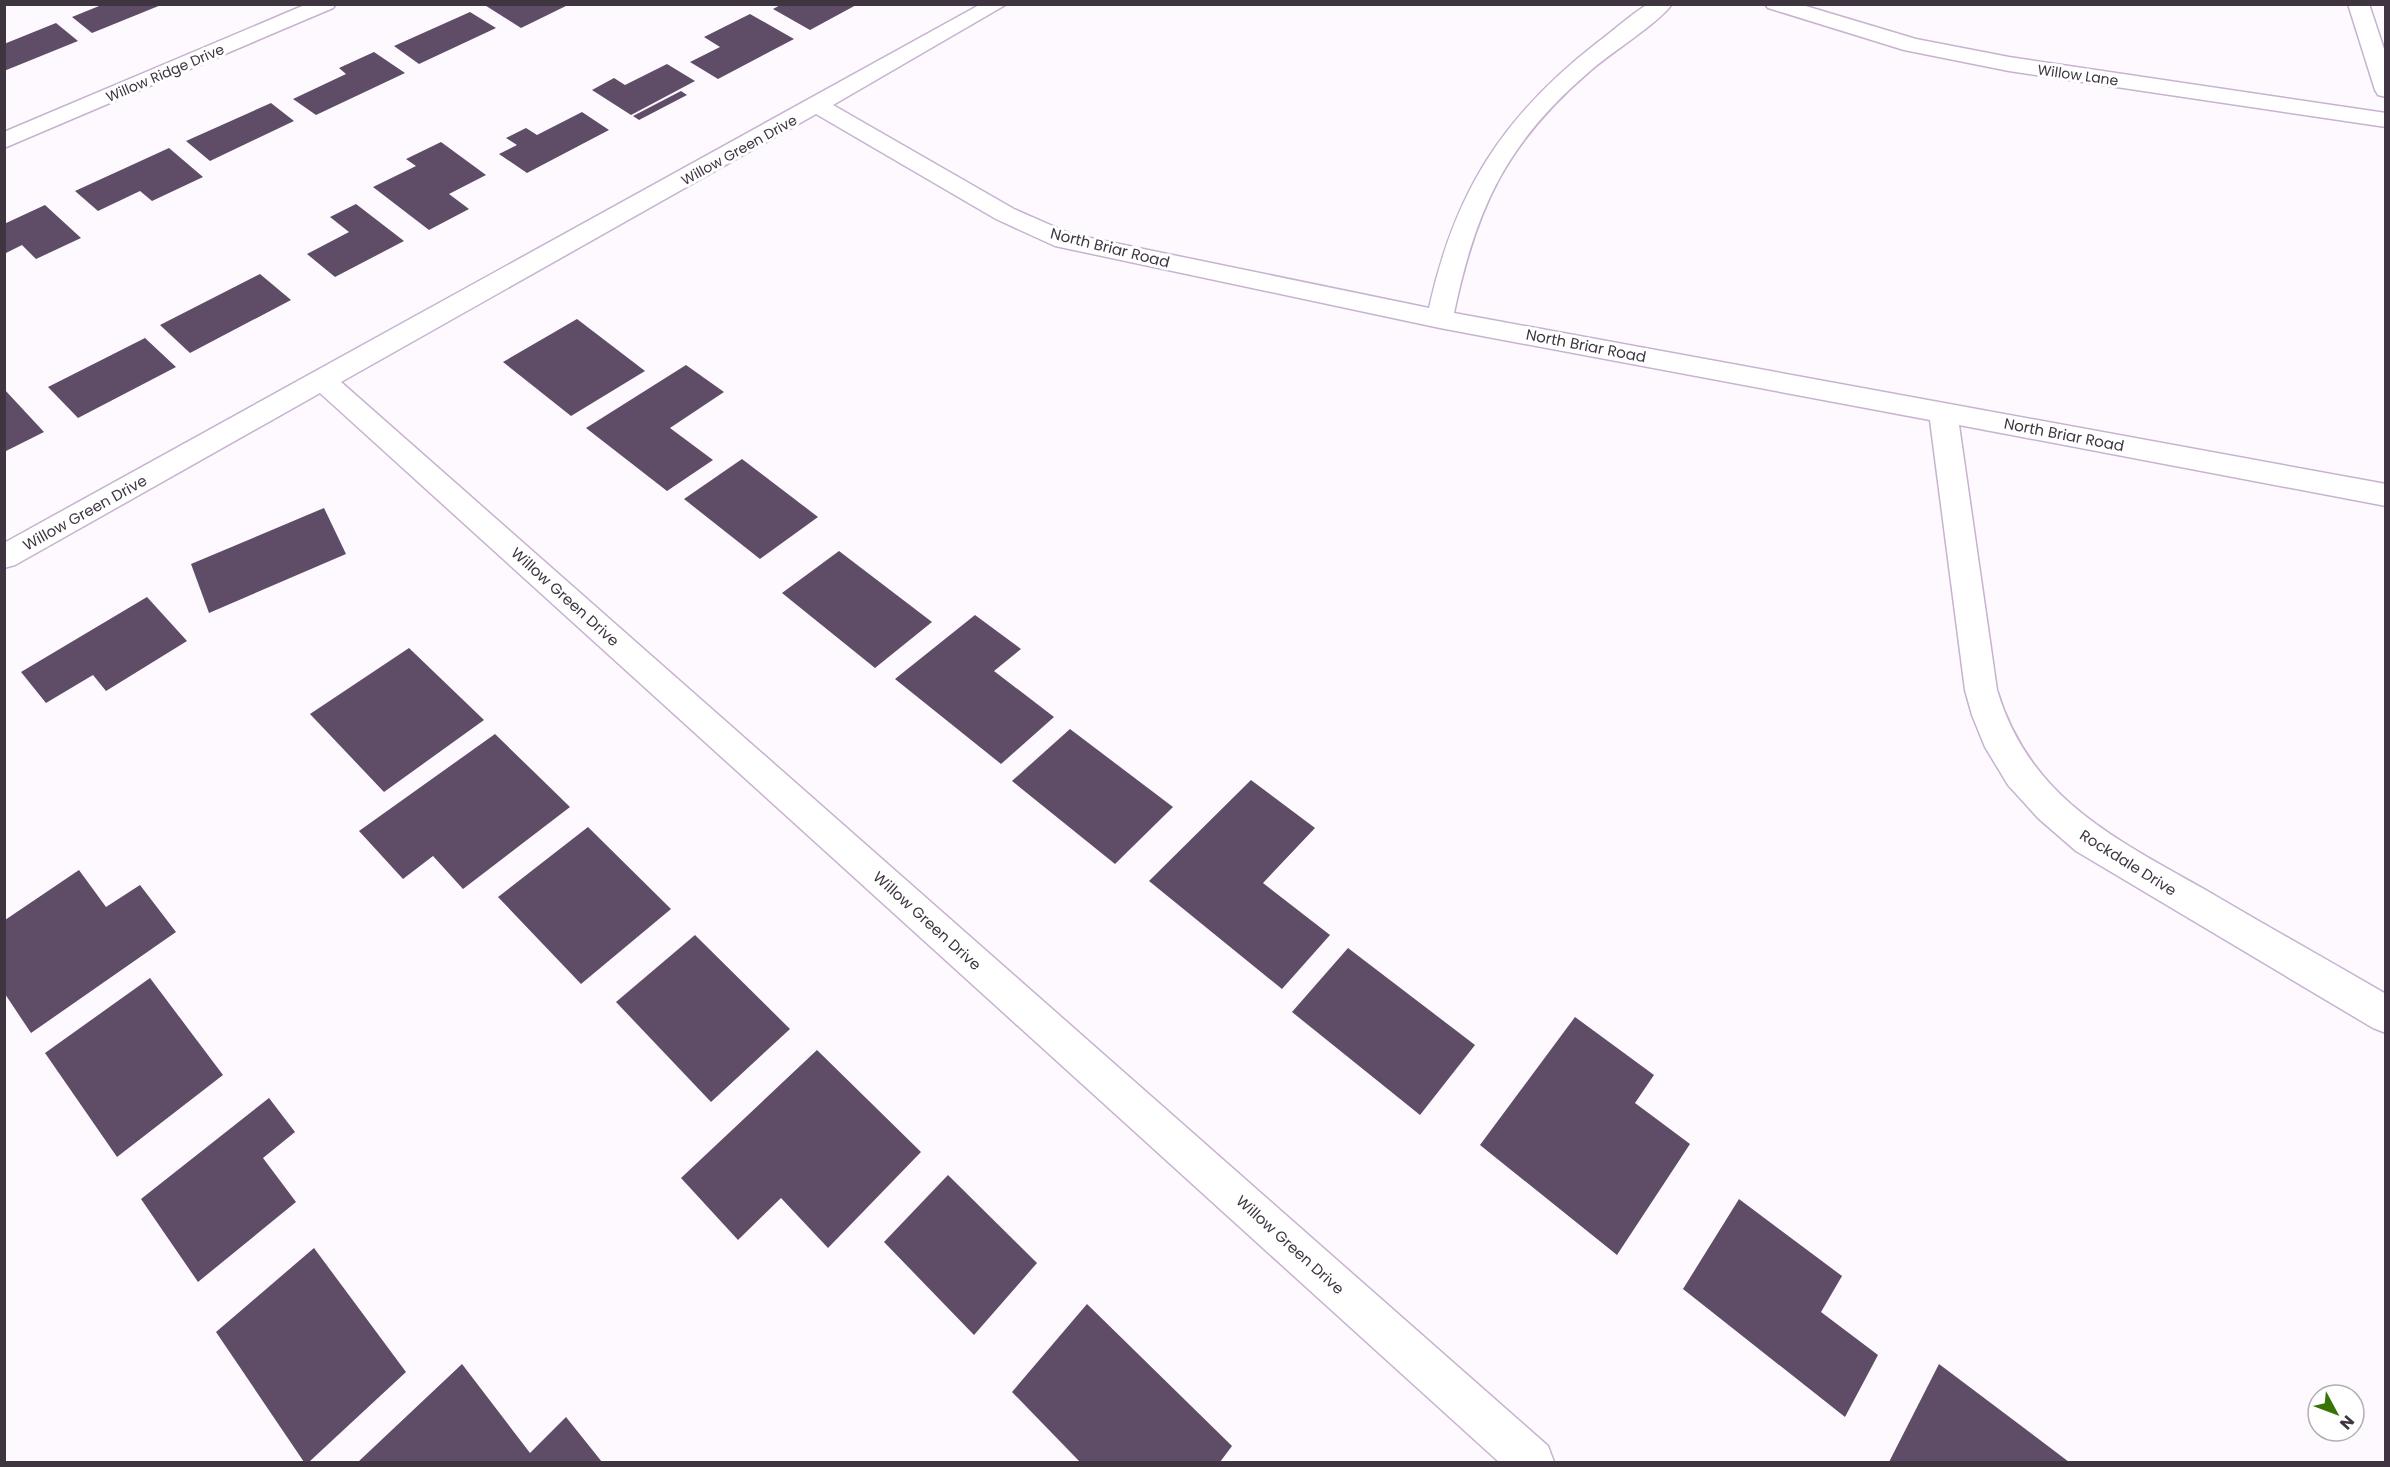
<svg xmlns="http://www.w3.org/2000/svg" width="2390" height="1467" font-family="Poppins,sans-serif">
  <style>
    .building { fill: #5f4d67 }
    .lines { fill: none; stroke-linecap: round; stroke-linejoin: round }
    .street-casing { stroke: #c7b2d0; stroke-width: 3 }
    .street { fill: #fff; fill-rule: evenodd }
    .labels { text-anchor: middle; stroke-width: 6; stroke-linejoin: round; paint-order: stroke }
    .far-street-label { font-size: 14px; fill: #3e3541; stroke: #fff }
    .street-label { font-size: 15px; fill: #3e3541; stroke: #fff }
  </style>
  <rect width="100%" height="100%" fill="#fdf9ff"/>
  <g class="building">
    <polygon points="104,4 161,4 161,5 92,33 72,17"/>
    <polygon points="483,4 570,4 521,28"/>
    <polygon points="782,4 858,4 810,30 773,9"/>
    <polygon points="470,12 496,28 419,64 394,46"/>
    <polygon points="750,14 794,39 718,79 690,62 720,47 704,37"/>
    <polygon points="56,23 78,41 4,71 4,44"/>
    <polygon points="374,52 405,73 316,115 293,99 346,74 339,68"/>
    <polygon points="667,64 695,81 631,115 592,90 614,78 625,85"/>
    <polygon points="681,91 687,95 639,120 633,116"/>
    <polygon points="271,103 294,121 210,161 186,141"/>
    <polygon points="582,112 609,130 527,173 499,154 517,145 506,138 526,128 537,135"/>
    <polygon points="441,142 486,175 449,194 469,209 429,230 373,187 416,166 406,159"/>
    <polygon points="169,148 203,177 152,201 140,191 98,211 75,191"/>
    <polygon points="356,204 404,241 335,277 307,254 349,232 330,217"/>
    <polygon points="45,205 81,238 36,259 22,245 4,254 4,224"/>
    <polygon points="260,274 291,300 190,353 160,325"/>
    <polygon points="577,319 645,371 571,416 503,362"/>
    <polygon points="145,338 176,367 78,418 48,387"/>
    <polygon points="686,365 724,392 670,428 713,460 667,491 586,428"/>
    <polygon points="4,389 44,432 4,452"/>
    <polygon points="742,459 818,517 760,559 684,499"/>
    <polygon points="324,508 346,554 209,613 191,564"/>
    <polygon points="839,551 932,622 875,668 782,593"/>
    <polygon points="147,597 187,641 106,691 93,675 46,703 21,672"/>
    <polygon points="975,615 1021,649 994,671 1054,717 1001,764 895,679"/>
    <polygon points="409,648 484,720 384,792 310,714"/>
    <polygon points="1070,729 1173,807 1115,864 1012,781"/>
    <polygon points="495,734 570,807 463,889 433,856 403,879 359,831"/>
    <polygon points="1251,780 1315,828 1263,883 1330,935 1282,989 1149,881"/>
    <polygon points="588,827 671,909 581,984 498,897"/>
    <polygon points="79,870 106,907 140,885 176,932 31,1033 5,994 5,920"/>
    <polygon points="695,935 790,1029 711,1102 616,1002"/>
    <polygon points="1348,948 1475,1045 1420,1115 1292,1012"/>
    <polygon points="150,978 223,1075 117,1157 45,1053"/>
    <polygon points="1575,1017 1654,1075 1635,1103 1690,1144 1617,1255 1480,1145"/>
    <polygon points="817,1050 921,1152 828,1248 781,1198 738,1240 681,1178"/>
    <polygon points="269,1098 295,1132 263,1158 296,1202 198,1282 141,1199"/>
    <polygon points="948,1175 1037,1263 974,1335 884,1242"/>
    <polygon points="1739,1199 1842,1276 1821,1312 1878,1355 1845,1417 1683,1289"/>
    <polygon points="314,1248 406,1372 309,1462 304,1462 216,1332"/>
    <polygon points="1087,1304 1232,1446 1220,1462 1080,1462 1012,1392"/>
    <polygon points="462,1364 530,1453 566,1417 602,1462 358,1462"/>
    <polygon points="1939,1364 2069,1462 1889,1462"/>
  </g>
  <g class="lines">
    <g class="street-casing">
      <g id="street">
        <polygon points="307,4 336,4 333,8 4,148 4,132"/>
        <path d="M981 4H1007L833 105 1014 209 1071 234 1429 308C1455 191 1503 116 1598 42 1608 35 1640 7 1649 4 1656 3 1665 4 1672 4 1659 23 1610 53 1590 71 1507 142 1476 207 1454 313L2386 484V506L1959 425 1997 690C2031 803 2121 841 2216 896 2272 929 2329 961 2386 994V1033L2373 1028 2076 851 2038 818 2008 785 1985 747 1972 715 1965 690 1930 420 1440 328 1055 246 996 219 816 114 341 382 1548 1446 1554 1462H1499L320 393 15 565 4 568V543Z"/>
        <polygon points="1765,4 1799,4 1916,39 2009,57 2386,113 2386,127 2009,71 1904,50 1768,8"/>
        <polygon points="2348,4 2369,4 2386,55 2386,97 2378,95 2375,90"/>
      </g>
    </g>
    <use href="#street" class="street"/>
  </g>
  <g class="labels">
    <g class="far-street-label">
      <text transform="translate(165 73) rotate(-23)" y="5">Willow Ridge Drive</text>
      <text transform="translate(2078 75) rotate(8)" y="5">Willow Lane</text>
      <text transform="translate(739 150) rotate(-29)" y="5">Willow Green Drive</text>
    </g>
    <g class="street-label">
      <text transform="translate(1110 248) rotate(14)" y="5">North Briar Road</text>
      <text transform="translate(1586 346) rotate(11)" y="5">North Briar Road</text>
      <text transform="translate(2064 435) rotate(11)" y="5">North Briar Road</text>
      <text transform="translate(85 513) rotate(-29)" y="5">Willow Green Drive</text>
      <text transform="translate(565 597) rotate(42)" y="5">Willow Green Drive</text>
      <text transform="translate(2128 863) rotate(32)" y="5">Rockdale Drive</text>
      <text transform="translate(927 921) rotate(42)" y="5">Willow Green Drive</text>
      <text transform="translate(1290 1245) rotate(42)" y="5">Willow Green Drive</text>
    </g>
  </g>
  <rect width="2390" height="1467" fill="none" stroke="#3e3541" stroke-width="12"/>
  <g transform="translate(2336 1413) rotate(131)"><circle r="28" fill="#ffffff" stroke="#b2aeb3" stroke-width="1.5"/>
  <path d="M0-4.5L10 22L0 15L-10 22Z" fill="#387306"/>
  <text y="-9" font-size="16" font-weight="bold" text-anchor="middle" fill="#3e3541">N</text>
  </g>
</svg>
